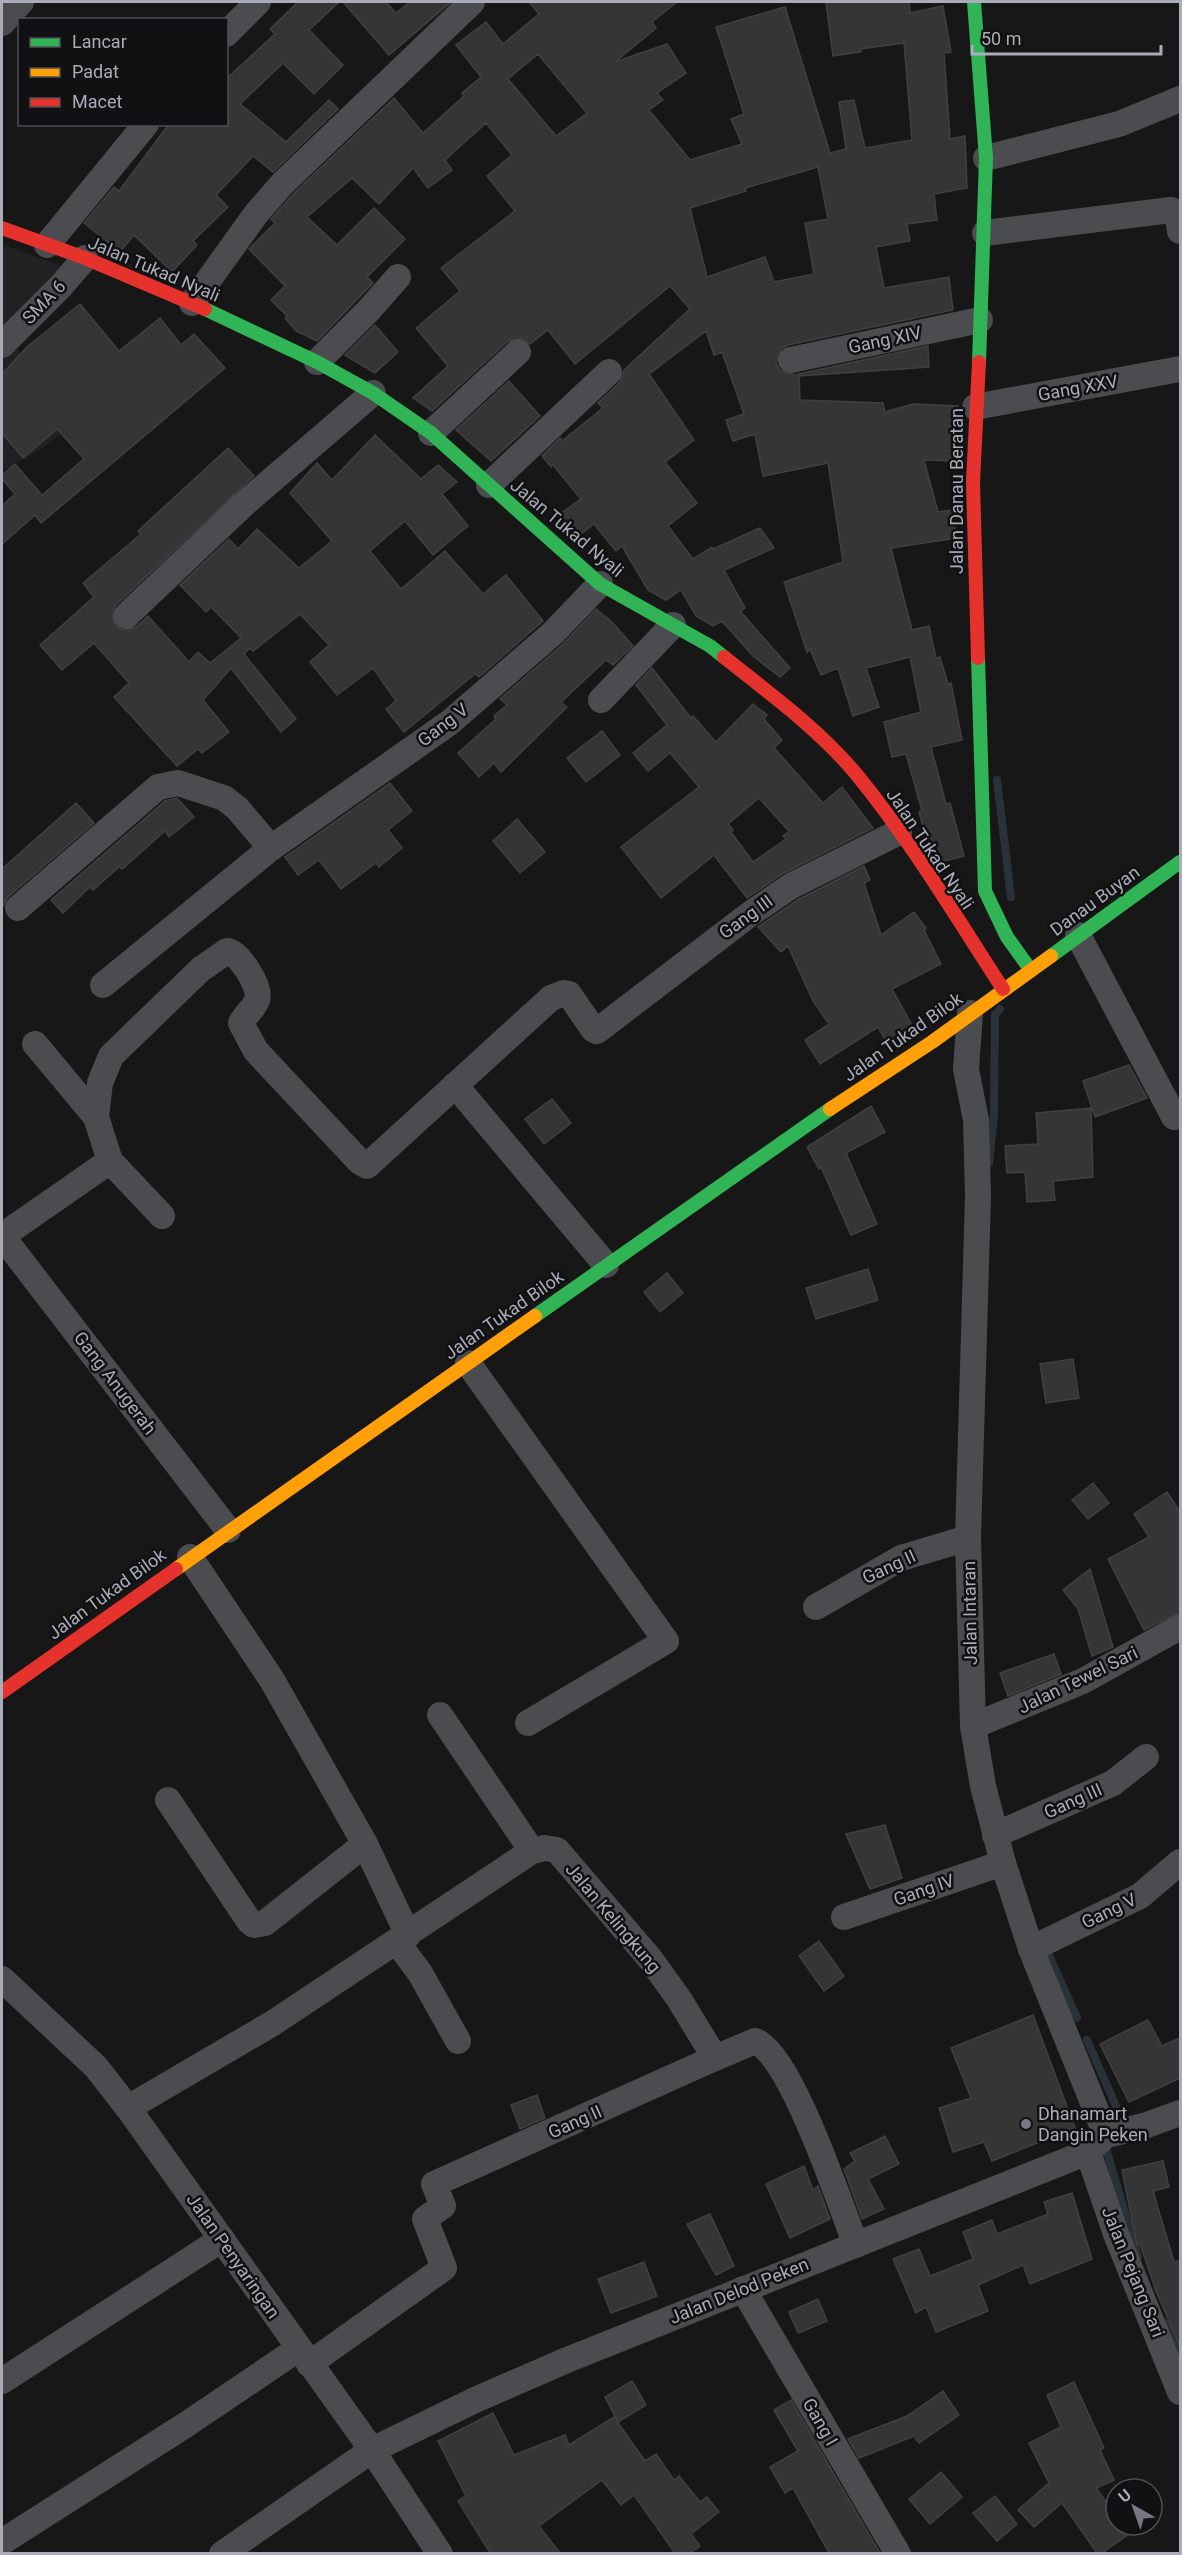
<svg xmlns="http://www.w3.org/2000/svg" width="1182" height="2555" font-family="Roboto,sans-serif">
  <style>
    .built { fill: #212123 }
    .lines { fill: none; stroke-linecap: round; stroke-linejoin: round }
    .stream { stroke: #2a3239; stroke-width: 8 }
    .building { fill: #353536; stroke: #3f4043; stroke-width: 1.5; fill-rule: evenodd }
    .street { stroke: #4b4c50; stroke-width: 26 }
    .fast { stroke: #30b455; stroke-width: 14 }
    .slow { stroke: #ff9f0a; stroke-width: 14 }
    .jam { stroke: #e5322d; stroke-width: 14 }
    .poi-dot { fill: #757880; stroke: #111113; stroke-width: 2 }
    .labels { text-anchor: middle; stroke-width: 5; stroke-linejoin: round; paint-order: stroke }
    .street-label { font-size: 18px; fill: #a8adb8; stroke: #111113 }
    .poi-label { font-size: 18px; fill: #a8adb8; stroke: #111113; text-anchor: start }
  </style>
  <rect width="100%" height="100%" fill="#171717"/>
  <polygon class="built" points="2,244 67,268 3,330 76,423 40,450 2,471"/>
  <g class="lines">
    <g class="stream">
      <polyline points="997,780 1011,897"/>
      <polyline points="989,1163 994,1115 995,1015 1000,1009"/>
      <polyline points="1046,1949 1077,2018"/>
      <polyline points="1087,2040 1116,2106"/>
      <polyline points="1105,2145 1138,2257"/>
      <polyline points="1166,2323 1180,2358"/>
    </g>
  </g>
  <g class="building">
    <polygon points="298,2 339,2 309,30 343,65 314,94 283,63 240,104 286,142 329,100 338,109 273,172 253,156 216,195 228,207 193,241 197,245 172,272 134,235 120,252 84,223 114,187 119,191 169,124 226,124 226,79 275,34 270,29"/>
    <polygon points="343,2 386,2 396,13 410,2 451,2 389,55"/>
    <path d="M529 2H677L652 22 656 28 615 62 667 44 686 73 657 93 663 100 649 110 690 160 742 144 731 119 744 114 716 27 785 7 830 153 846 149 839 102 854 100 865 148 912 140 904 43 860 49 861 52 833 56 826 2H909L910 13 943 6 951 52 944 53 950 139 965 136 967 188 934 194 937 220 907 224 910 241 876 247 884 288 949 277 953 310 788 345 781 349 776 363 780 370 794 375 928 346 929 367 799 376 800 400 883 403 885 412 913 404 958 406 955 461 924 460 938 512 953 510 956 538 891 548 912 630 929 626 936 658 940 657 948 684 951 683 962 740 931 747 946 804 950 803 964 856 941 862 926 839 919 812 922 811 906 754 892 757 884 722 921 712 910 657 866 668 879 707 853 716 838 668 821 675 810 649 807 652 784 582 843 562 828 463 763 476 755 434 733 441 726 420 744 414 722 352 714 355 706 331 649 374 694 440 665 462 697 503 668 526 693 559 712 547 713 549 760 528 774 548 724 570 745 608 740 611 790 668 780 677 753 656 722 621 713 626 696 616 681 590 666 600 648 590 622 546 616 551 594 524 577 537 560 514 581 499 553 465 551 467 542 456 560 438 562 441 603 408 598 403 620 382 624 370 690 309 670 286 575 364 548 330 530 344 522 338 508 341 432 411 413 398 448 366 416 328 460 291 441 268 515 211 487 176 512 155 486 123 445 160 452 170 428 188 413 168 379 204 352 178 307 217 337 245 374 208 405 239 367 277 373 283 317 341 296 331 285 318 287 316 271 300 285 286 249 249 275 223 271 219 294 193 394 98 423 133 464 96 462 93 481 77 456 45 486 22 503 44 539 14ZM538 54 587 113 556 136 508 79ZM818 167 828 219 805 223 814 274 774 282 765 257 707 277 690 208 746 191 745 188Z"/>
    <polygon points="80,304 119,351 160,318 181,345 194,334 225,368 41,523 35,515 2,544 2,506 15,494 2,479 2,475 15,464 42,495 84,459 57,429 23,458 2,433 2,374 27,347"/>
    <polygon points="375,325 398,352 375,373 345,355"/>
    <polygon points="509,381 540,416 491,461 456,430"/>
    <polygon points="375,435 421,479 438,465 457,482 442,494 468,526 433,555 405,521 370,551 401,589 445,551 483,594 506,575 543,621 479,677 475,674 404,732 386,709 396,701 373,668 337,695 310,662 329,645 300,614 253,651 250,648 244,654 296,719 281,732 231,668 203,700 229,732 202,753 198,749 177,766 114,697 129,683 94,643 62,670 40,645 94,597 83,583 141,534 138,531 228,448 254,476 116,605 112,612 115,626 122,630 136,627 148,616 189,662 198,652 210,663 241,638 211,607 206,612 180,585 229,539 238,549 257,529 299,568 332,541 290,493 317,463 332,480"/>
    <polygon points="596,609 612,622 633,646 613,665 606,660 561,702 567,707 501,772 494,763 479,777 458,753 496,719 494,716 507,705 500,699 563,644"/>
    <path d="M652 668 691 718 693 716 716 742 753 704 767 715 764 719 782 740 774 748 823 803 842 787 873 828 784 873 747 898 714 855 661 898 621 847 699 787 670 753 648 771 633 753 667 725 636 685ZM759 798 789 831 783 836 786 839 753 862 731 832 733 830 728 824Z"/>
    <polygon points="602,731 620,755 586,782 567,758"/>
    <polygon points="390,783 412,811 388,830 402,848 379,867 376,863 341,889 319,860 298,875 285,857"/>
    <polygon points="177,798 194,817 169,837 165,831 122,869 119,867 93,890 90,887 63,913 51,900 165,801"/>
    <polygon points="76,803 94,823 8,897 2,908 2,869"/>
    <polygon points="517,819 545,852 520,873 493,841"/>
    <polygon points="864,866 870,880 864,883 881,935 914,912 926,928 924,930 941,964 892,989 915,1031 888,1045 878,1027 820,1064 805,1040 829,1024 813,1001 788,946 781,952 758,927 799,899"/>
    <polygon points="1129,1065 1147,1098 1095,1117 1083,1081"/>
    <polygon points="552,1099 571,1123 544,1144 525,1119"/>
    <polygon points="871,1106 885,1132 846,1153 877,1224 851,1235 821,1167 819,1169 807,1147"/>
    <polygon points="1091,1108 1093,1177 1053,1181 1055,1200 1027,1202 1025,1172 1007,1173 1005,1146 1038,1144 1036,1113"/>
    <polygon points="868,1269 878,1300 816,1319 806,1288"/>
    <polygon points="667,1273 683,1293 660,1312 644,1292"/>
    <polygon points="1073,1359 1079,1398 1046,1403 1040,1364"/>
    <polygon points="1093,1483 1109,1503 1088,1519 1072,1500"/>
    <polygon points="1167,1492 1180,1512 1180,1612 1144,1630 1108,1559 1149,1537 1134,1514"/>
    <polygon points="1090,1569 1113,1647 1092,1656 1078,1609 1063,1590"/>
    <polygon points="1054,1654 1061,1674 1008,1696 1000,1673"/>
    <polygon points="885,1825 902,1878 870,1889 846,1834"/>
    <polygon points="819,1941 844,1976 824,1991 799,1956"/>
    <polygon points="1033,2015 1075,2128 992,2161 984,2142 953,2152 939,2108 971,2098 951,2048"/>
    <polygon points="1148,2020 1162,2046 1180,2038 1180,2078 1129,2102 1100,2044"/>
    <polygon points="537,2095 545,2118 520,2129 511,2105"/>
    <polygon points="885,2136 899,2164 868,2179 884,2209 862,2219 844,2169 855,2161 850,2153"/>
    <polygon points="1163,2161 1169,2187 1153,2191 1174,2262 1180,2260 1180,2346 1156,2291 1140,2244 1137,2245 1122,2170"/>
    <polygon points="804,2166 813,2190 818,2186 830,2219 790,2238 766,2184"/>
    <polygon points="1072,2193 1092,2259 1030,2284 1023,2265 978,2285 988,2311 936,2332 926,2307 916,2313 893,2259 919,2249 930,2276 973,2259 963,2232 992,2220 997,2234 1048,2214 1044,2202"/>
    <polygon points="710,2214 734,2266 716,2275 687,2224"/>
    <polygon points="644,2262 657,2296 611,2313 598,2279"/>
    <polygon points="818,2299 827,2321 798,2333 789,2312"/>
    <polygon points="632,2381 646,2405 618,2422 605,2397"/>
    <polygon points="1074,2382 1104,2448 1100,2450 1114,2480 1096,2488 1116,2516 1116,2525 1122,2525 1129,2534 1102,2553 1097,2553 1062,2503 1034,2527 1018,2510 1049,2483 1029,2443 1061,2427 1047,2395"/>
    <polygon points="943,2391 959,2415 919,2443 914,2436 859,2458 848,2439 907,2416"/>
    <polygon points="791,2400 831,2469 880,2553 829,2553 793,2488 785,2493 770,2467 798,2451 774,2410"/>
    <polygon points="493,2413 514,2455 565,2435 569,2445 614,2417 645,2461 656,2454 674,2480 679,2476 700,2502 707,2497 719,2512 691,2534 700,2546 690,2553 675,2553 634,2495 621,2505 602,2480 539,2526 560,2553 490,2553 458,2501 466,2496 438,2441"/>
    <polygon points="941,2472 962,2497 930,2524 909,2499"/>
    <polygon points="995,2496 1017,2524 997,2541 973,2513"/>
  </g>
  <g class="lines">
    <g class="street">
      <polyline points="2,23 21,2"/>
      <polyline points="226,34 258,2"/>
      <polyline points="986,158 1119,124 1180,99"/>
      <polyline points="985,233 1171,210 1177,213 1180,231"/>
      <polyline points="47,245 146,124"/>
      <polyline points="192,303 256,214 283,183 472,2"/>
      <polyline points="2,345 61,286 85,258"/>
      <polyline points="791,360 980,320"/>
      <polyline points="317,362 368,311 398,277"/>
      <polyline points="975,407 1180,369"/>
      <polyline points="431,433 518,352"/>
      <polyline points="489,485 609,372"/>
      <polyline points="126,616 244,504 373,393"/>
      <polyline points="601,700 673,625"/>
      <polyline points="18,908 158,787 178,783 224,798 237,808 271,848"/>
      <polyline points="1078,935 1174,1117"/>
      <polyline points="103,985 271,848 449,723 553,633 600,584"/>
      <polyline points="970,1013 966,1069 976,1120 978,1196 968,1538 973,1726 983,1786 1003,1863 1031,1949 1106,2135"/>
      <polyline points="35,1044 96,1117"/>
      <polyline points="455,1085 606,1265"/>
      <path d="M162 1216 110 1161 96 1117 100 1083 111 1056 201 969 227 951C239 952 262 988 257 1000 254 1009 245 1014 241 1023L256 1051 360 1162 367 1166 551 998 564 993 569 994 593 1029 597 1031 750 914 791 886 899 832"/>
      <polyline points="2,1236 228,1530"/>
      <polyline points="2,1236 110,1161"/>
      <polyline points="468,1363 666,1641 528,1723"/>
      <polyline points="190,1557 272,1680 365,1844 408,1935"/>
      <polyline points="816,1607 901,1558 968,1538"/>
      <polyline points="440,1715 532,1851"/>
      <polyline points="973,1726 1083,1681 1180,1627"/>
      <polyline points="168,1800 249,1921 254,1925 265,1923 365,1844"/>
      <polyline points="995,1835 1113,1783 1146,1757"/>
      <polyline points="844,1917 1003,1863"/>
      <polyline points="397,1942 420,1973 458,2041"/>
      <polyline points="1031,1949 1140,1896 1180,1862"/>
      <polyline points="2,1979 96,2067 128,2108 372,2450 440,2554"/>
      <path d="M128 2108 273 2023 532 1851 545 1848 557 1850 651 1960 679 1999 715 2058 755 2041C791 2054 840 2205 856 2245"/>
      <polyline points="1106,2135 1144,2126 1180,2113"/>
      <polyline points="1088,2152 1116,2234 1180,2392"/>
      <polyline points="743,2289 898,2554"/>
      <polyline points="309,2364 444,2268 425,2219 443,2206 434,2184 715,2058"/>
      <polyline points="2,2381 222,2239"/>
      <polyline points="2,2542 187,2424 298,2349"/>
      <polyline points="222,2554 372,2450 475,2400 567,2360 1088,2152 1106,2135"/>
    </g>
    <g class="fast">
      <polyline points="974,2 986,158 979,362"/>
      <polyline points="205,309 317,362 373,393 431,433 600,584 710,646 724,657"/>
      <polyline points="978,658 985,891 1007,937 1030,969"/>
      <polyline points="1051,956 1180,862"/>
      <polyline points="535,1316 830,1109"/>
    </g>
    <g class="slow">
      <polyline points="830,1109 932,1042 1051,956"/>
      <polyline points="176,1569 535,1316"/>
    </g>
    <g class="jam">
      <polyline points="2,228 85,258 205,309"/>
      <path d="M724 657C770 694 819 729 857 775 911 841 956 917 1003 989"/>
      <polyline points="978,658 973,482 979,362"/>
      <polyline points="2,1692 176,1569"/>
    </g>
  </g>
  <circle class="poi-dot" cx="1026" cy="2124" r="6"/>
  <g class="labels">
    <g class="street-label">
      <text transform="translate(154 269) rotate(23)" y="6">Jalan Tukad Nyali</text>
      <text transform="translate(44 302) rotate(-46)" y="6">SMA 6</text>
      <text transform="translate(885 340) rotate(-12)" y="6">Gang XIV</text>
      <text transform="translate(1078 388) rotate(-10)" y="6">Gang XXV</text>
      <text transform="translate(957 491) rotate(-90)" y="6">Jalan Danau Beratan</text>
      <text transform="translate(567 528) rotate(40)" y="6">Jalan Tukad Nyali</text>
      <text transform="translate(443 725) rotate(-38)" y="6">Gang V</text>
      <text transform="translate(930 849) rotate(56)" y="6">Jalan Tukad Nyali</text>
      <text transform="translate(1095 901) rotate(-36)" y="6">Danau Buyan</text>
      <text transform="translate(746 917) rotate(-36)" y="6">Gang III</text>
      <text transform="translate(903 1037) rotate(-35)" y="6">Jalan Tukad Bilok</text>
      <text transform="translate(504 1315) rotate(-35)" y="6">Jalan Tukad Bilok</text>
      <text transform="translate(115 1383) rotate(53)" y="6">Gang Anugerah</text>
      <text transform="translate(889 1567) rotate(-25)" y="6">Gang II</text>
      <text transform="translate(107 1594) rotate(-36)" y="6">Jalan Tukad Bilok</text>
      <text transform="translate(970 1613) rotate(-91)" y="6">Jalan Intaran</text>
      <text transform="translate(1078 1680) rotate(-26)" y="6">Jalan Tewel Sari</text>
      <text transform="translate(1073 1801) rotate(-24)" y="6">Gang III</text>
      <text transform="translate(924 1890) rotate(-19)" y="6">Gang IV</text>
      <text transform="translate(1109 1911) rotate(-26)" y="6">Gang V</text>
      <text transform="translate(613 1918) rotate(50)" y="6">Jalan Kelingkung</text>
      <text transform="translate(575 2122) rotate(-24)" y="6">Gang II</text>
      <text transform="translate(233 2256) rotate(55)" y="6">Jalan Penyaringan</text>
      <text transform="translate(1133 2272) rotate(68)" y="6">Jalan Pejang Sari</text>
      <text transform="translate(739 2291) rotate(-22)" y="6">Jalan Delod Peken</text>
      <text transform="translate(820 2422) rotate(60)" y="6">Gang I</text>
    </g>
    <g class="poi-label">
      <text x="1038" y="2120">Dhanamart<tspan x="1038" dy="21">Dangin Peken</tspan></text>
    </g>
  </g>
  <rect width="1182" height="2555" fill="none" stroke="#a8adb8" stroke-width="6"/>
  <rect x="18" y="18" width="210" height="108" fill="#111113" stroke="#4d4f55" stroke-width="1.5"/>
  <rect x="30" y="38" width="30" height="9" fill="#30b455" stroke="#4d4f55" stroke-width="1.5"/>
  <text x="72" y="48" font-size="18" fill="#a8adb8">Lancar</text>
  <rect x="30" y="68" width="30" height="9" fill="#ff9f0a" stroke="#4d4f55" stroke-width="1.5"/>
  <text x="72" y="78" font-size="18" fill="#a8adb8">Padat</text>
  <rect x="30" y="98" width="30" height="9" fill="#e5322d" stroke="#4d4f55" stroke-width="1.5"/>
  <text x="72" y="108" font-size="18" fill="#a8adb8">Macet</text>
  <g transform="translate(1134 2507) rotate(320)"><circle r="28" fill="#111113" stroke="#4d4f55" stroke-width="1.5"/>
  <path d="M0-4.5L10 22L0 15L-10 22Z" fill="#757880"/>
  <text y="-9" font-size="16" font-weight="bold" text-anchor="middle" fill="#a8adb8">U</text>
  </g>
  <path d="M972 45v9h189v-9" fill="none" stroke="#a8adb8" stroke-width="3"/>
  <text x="981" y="45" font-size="18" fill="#a8adb8" stroke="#111113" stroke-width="4.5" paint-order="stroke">50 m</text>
</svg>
